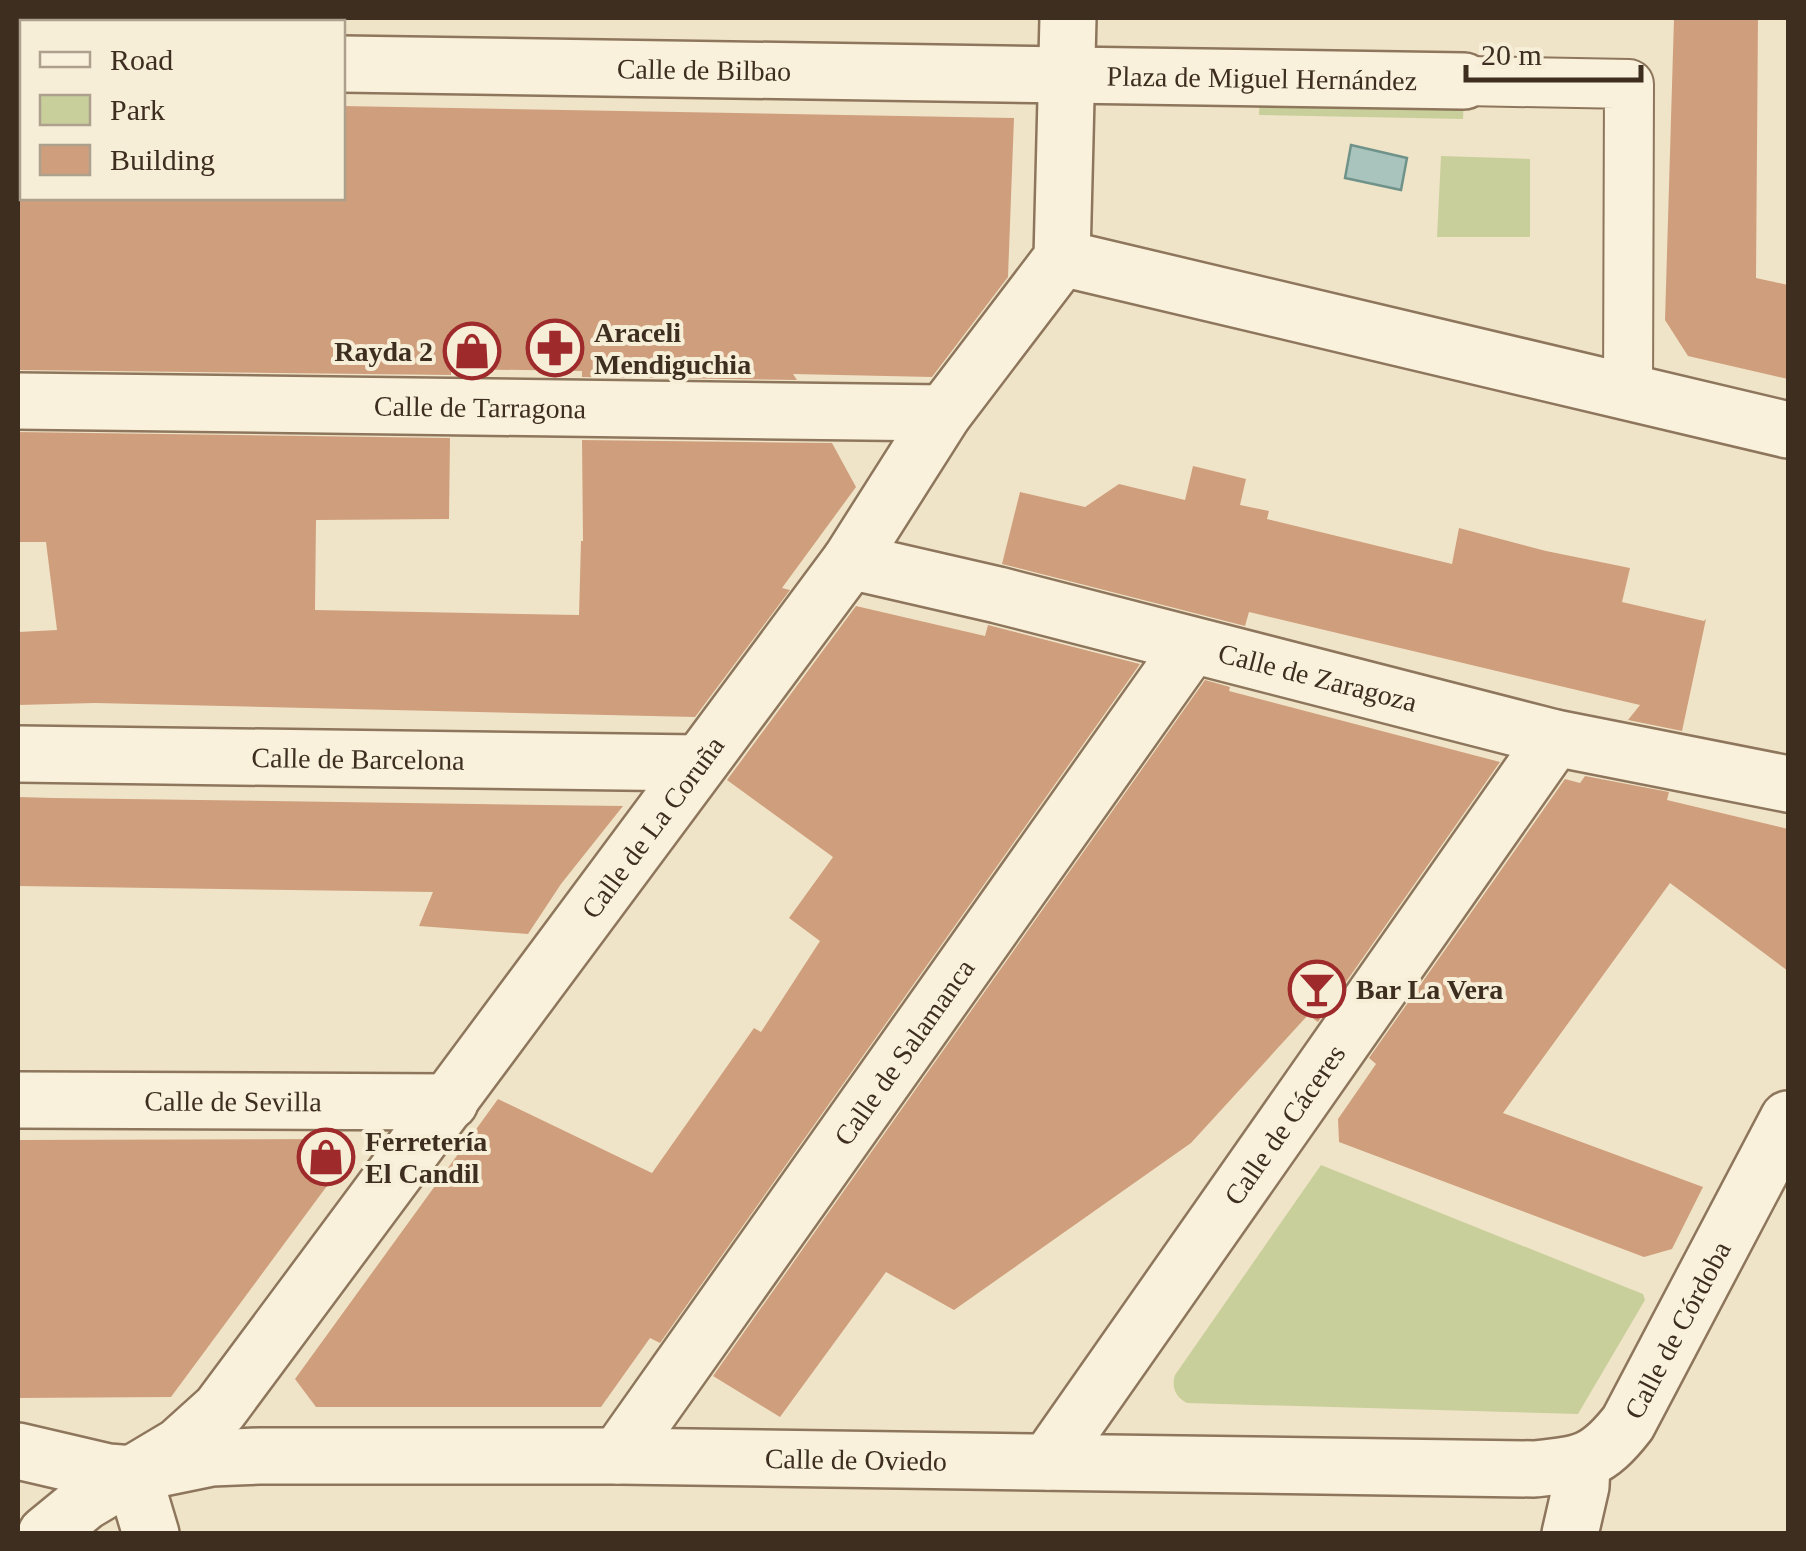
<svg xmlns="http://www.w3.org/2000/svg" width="1806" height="1551" font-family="'Times New Roman',serif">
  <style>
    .green { fill: #c9cf9b }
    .water { fill: #a9c4bc; stroke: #6f938a; stroke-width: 2.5 }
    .building { fill: #cf9f7d }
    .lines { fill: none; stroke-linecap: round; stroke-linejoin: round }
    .pedestrian-casing { stroke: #8d765c; stroke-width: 52 }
    .minor-casing { stroke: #8d765c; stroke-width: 60 }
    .pedestrian { stroke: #faf1dc; stroke-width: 48 }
    .minor { stroke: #faf1dc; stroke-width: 55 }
    .labels { text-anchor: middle; stroke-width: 8; stroke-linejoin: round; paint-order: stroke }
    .street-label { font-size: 28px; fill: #3d2e20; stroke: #f7eed8 }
    .poi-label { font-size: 28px; font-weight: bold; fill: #3d2e20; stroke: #f7eed8; text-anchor: start }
  </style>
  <rect width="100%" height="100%" fill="#f0e4c8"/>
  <g class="green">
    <polygon points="1260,93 1464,97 1463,119 1259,115"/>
    <polygon points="1441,156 1530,159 1530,237 1437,237"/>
    <path d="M1321 1165 1643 1294 1645 1300 1578 1414 1187 1403C1176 1397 1171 1388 1175 1375Z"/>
  </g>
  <polygon class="water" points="1351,145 1407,158 1401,190 1345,178"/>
  <g class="building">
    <polygon points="1674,18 1758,18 1756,278 1788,285 1788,379 1688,356 1665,320"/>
    <polygon points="342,106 1014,118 1008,277 932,377 793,374 797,380 582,377 582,371 451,369 451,375 18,370 18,198 342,198"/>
    <polygon points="18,432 450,438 449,519 316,520 315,610 579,615 581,541 583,541 582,440 832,443 856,487 782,588 790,590 695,717 95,703 18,705 18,632 57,630 46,542 18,542"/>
    <polygon points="1193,466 1246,479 1240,505 1269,511 1267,519 1452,564 1459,528 1546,551 1630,568 1622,602 1704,621 1706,619 1682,731 1628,720 1640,705 1249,612 1245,626 1002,564 1020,492 1085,507 1119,484 1185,500"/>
    <polygon points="856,606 985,636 988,625 1140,664 660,1343 650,1338 601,1407 316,1407 295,1379 498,1099 652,1173 754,1028 761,1032 820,941 789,918 833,857 727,780"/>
    <polygon points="1205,680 1230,687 1229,691 1500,762 1318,1022 1308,1015 1191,1143 954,1310 886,1272 780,1417 713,1376"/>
    <polygon points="1585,776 1669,792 1667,800 1788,829 1788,971 1670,883 1503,1113 1703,1187 1672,1249 1644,1257 1339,1142 1338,1119 1376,1064 1369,1058 1565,779 1580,783"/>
    <polygon points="18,797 54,798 623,806 561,884 528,934 419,926 433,892 18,886"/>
    <polygon points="322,1139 338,1171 171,1397 18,1398 18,1140"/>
  </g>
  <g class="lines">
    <g class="pedestrian-casing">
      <polyline id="pedestrian" points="1464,81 1629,84 1628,393"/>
    </g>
    <g class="minor-casing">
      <g id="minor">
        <polyline points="18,59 22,59"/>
        <path id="s1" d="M342 64 1464 81"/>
        <polyline points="1062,258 1788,430"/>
        <path id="s2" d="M18 401 944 413"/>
        <path id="s3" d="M850 561 998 595 1555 738 1788 784"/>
        <path id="s4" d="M18 754 699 763"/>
        <path id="s5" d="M18 1100 450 1102"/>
        <path id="s6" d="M18 1451 108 1472 133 1474 211 1458 259 1456H618L1534 1469C1582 1464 1597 1463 1628 1423L1788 1119"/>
        <path id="s7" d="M618 1456 1191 646"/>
        <path id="s8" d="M1048 1462 1555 738"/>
        <polyline points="133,1474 151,1534"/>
        <path id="s9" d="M46 1534 85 1502 179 1446 220 1409 850 561 944 413 1062 258 1068 18"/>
        <polyline points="1570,1534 1581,1486 1582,1464"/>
      </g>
    </g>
    <use href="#pedestrian" class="pedestrian"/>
    <use href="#minor" class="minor"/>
  </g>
  <defs>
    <g id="pharmacy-ring" transform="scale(2.875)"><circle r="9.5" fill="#f7eed8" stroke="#9e2a2b" stroke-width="1.5"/><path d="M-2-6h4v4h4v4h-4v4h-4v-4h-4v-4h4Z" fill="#9e2a2b"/></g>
    <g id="shop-ring" transform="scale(2.875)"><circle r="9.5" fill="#f7eed8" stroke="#9e2a2b" stroke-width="1.5"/><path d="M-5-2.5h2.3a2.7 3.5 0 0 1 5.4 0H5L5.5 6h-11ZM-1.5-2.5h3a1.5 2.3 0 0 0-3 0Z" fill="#9e2a2b"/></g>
    <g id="bar-ring" transform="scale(2.875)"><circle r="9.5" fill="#f7eed8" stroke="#9e2a2b" stroke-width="1.5"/><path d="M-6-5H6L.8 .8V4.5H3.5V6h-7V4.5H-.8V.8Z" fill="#9e2a2b"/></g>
  </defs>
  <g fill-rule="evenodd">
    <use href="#pharmacy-ring" x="555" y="348"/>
    <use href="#shop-ring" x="472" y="351"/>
    <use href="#bar-ring" x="1317" y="989"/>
    <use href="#shop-ring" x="326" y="1157"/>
  </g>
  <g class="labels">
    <g class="street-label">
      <text dy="10" stroke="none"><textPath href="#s1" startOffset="362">Calle de Bilbao</textPath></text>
      <text dy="10" stroke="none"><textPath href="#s1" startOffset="920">Plaza de Miguel Hernández</textPath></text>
      <text dy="10" stroke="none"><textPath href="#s2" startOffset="462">Calle de Tarragona</textPath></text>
      <text dy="10" stroke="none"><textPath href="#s3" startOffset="482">Calle de Zaragoza</textPath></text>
      <text dy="10" stroke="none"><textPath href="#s4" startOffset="340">Calle de Barcelona</textPath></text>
      <text dy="10" stroke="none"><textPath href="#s9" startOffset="940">Calle de La Coruña</textPath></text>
      <text dy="10" stroke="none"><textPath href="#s7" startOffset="495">Calle de Salamanca</textPath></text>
      <text dy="10" stroke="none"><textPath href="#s5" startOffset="215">Calle de Sevilla</textPath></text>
      <text dy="10" stroke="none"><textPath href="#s8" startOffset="412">Calle de Cáceres</textPath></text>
      <text dy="10" stroke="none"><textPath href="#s6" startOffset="1735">Calle de Córdoba</textPath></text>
      <text dy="10" stroke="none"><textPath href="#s6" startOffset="842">Calle de Oviedo</textPath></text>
    </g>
    <g class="poi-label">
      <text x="594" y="342">Araceli<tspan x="594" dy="32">Mendiguchia</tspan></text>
      <text x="433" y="361" text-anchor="end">Rayda 2</text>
      <text x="1356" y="999">Bar La Vera</text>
      <text x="365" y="1151">Ferretería<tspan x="365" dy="32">El Candil</tspan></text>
    </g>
  </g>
  <rect width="1806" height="1551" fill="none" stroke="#3d2e20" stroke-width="40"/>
  <rect x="20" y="20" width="325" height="180" fill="#f7eed8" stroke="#ada18e" stroke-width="2.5"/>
  <rect x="40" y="52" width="50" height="15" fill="#faf1dc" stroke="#ada18e" stroke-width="2.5"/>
  <text x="110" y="70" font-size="30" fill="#3d2e20">Road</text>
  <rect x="40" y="95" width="50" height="30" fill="#c9cf9b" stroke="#ada18e" stroke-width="2.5"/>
  <text x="110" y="120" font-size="30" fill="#3d2e20">Park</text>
  <rect x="40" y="145" width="50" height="30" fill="#cf9f7d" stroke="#ada18e" stroke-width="2.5"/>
  <text x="110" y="170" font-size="30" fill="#3d2e20">Building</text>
  <path d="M1466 65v15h175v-15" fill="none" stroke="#3d2e20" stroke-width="5"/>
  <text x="1481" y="65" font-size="30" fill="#3d2e20" stroke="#f7eed8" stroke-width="8" paint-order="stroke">20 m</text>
</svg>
